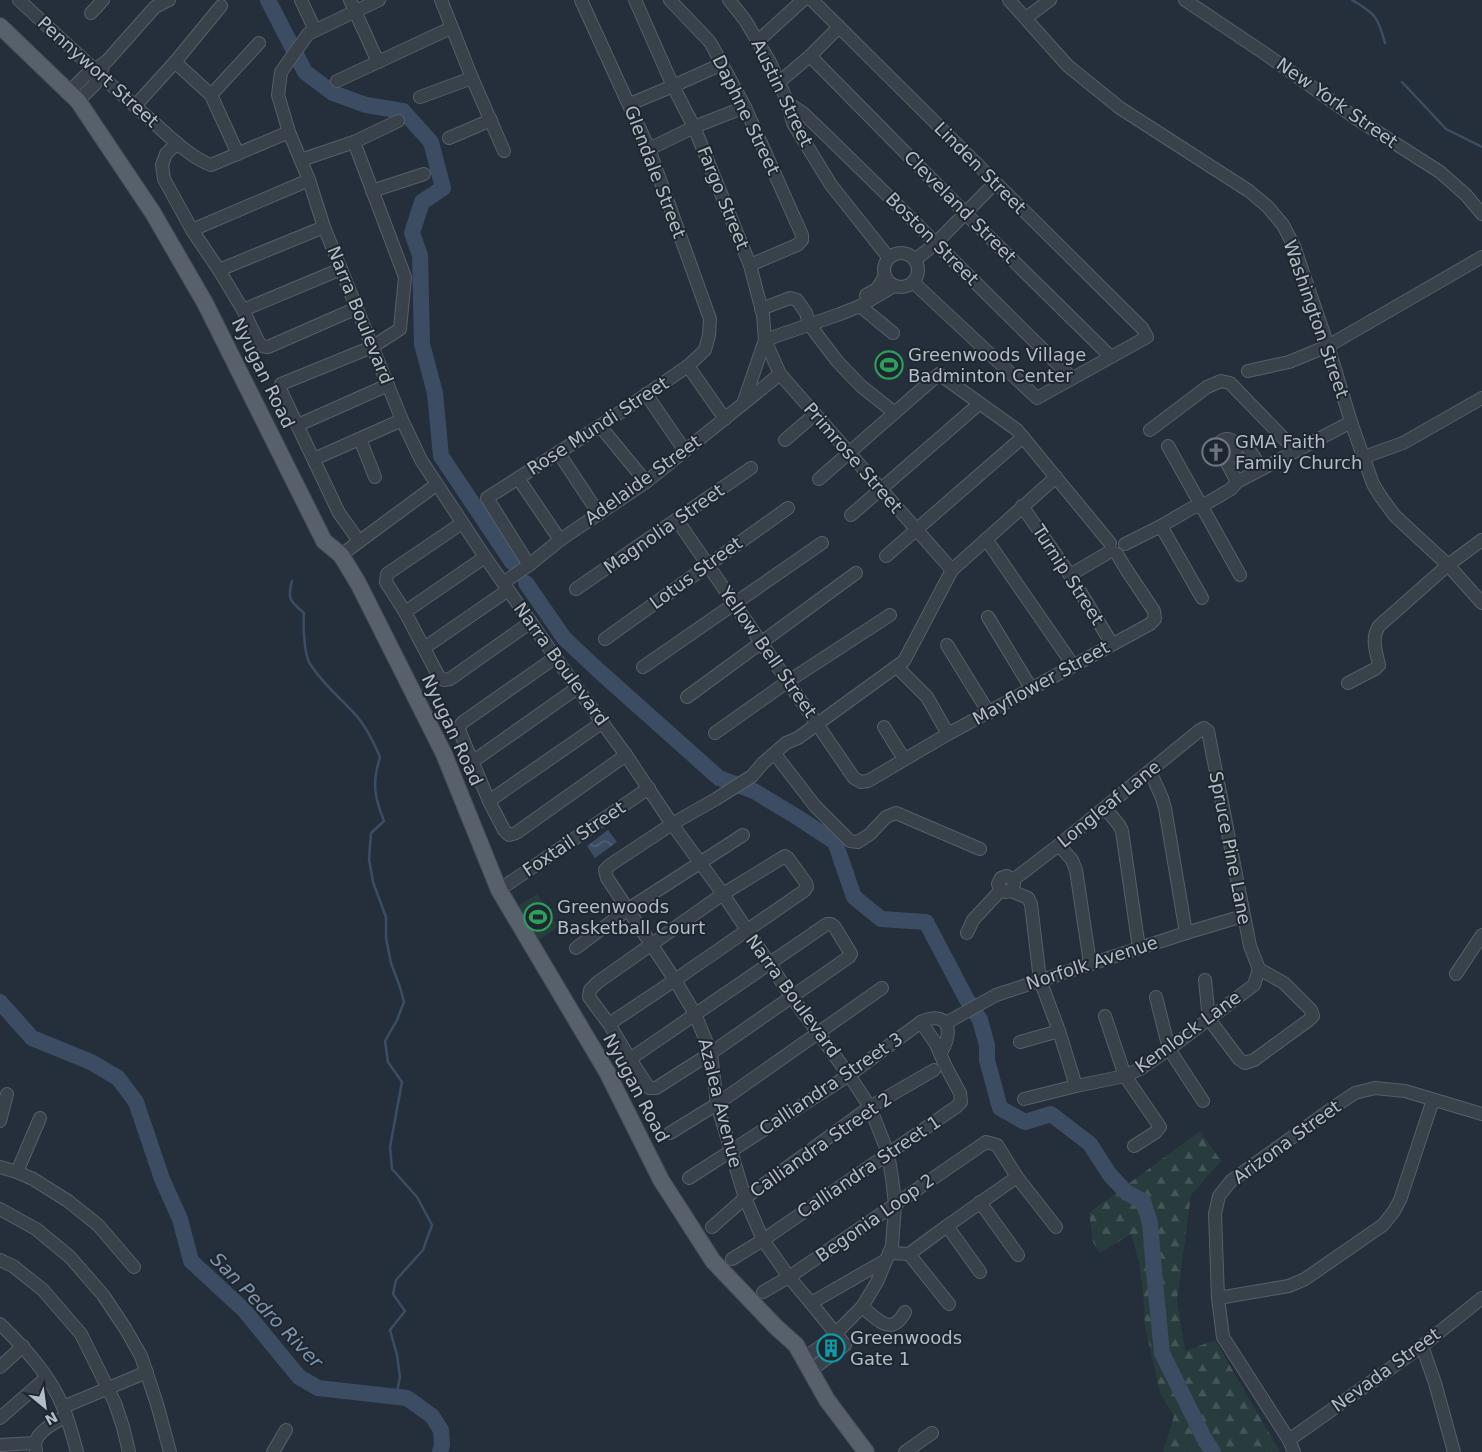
<svg xmlns="http://www.w3.org/2000/svg" width="1482" height="1452" font-family="'DejaVu Sans',sans-serif">
  <style>
    .grass { fill: #283c3d }
    .forest { fill: url(#forest-firs) }
    .water { fill: url(#water-waves) }
    .lines { fill: none; stroke-linecap: round; stroke-linejoin: round }
    .stream { stroke: #3c4d63; stroke-width: 2.5 }
    .river { stroke: #3c4d63; stroke-width: 16 }
    .minor-casing { stroke: #575f69; stroke-width: 14 }
    .major-casing { stroke: #424a54; stroke-width: 18 }
    .minor { stroke: #39414b; stroke-width: 12 }
    .major { stroke: #57606b; stroke-width: 16 }
    .labels { text-anchor: middle; stroke-width: 4; stroke-linejoin: round; paint-order: stroke }
    .street-label { font-size: 18px; fill: #b4bcc7; stroke: #1e2630 }
    .poi-label { font-size: 18px; fill: #b4bcc7; stroke: #1e2630; text-anchor: start }
    .water-label { font-size: 19px; font-style: italic; fill: #7e93ac; stroke: #1e2630 }
  </style>
  <defs>
    <pattern id="forest-firs" width="22" height="20" patternUnits="userSpaceOnUse" patternTransform="scale(1.25)"><rect width="22" height="20" fill="#283c3d"/><path d="M5 1l3.5 6h-7zM16 11l3.5 6h-7z" fill="#455658"/></pattern>
    <pattern id="water-waves" width="16" height="10" patternUnits="userSpaceOnUse" patternTransform="scale(1.25)"><rect width="16" height="10" fill="#3c4d63"/><path d="M0 5q4-4 8 0t8 0" fill="none" stroke="#566578"/></pattern>
  </defs>
  <rect width="100%" height="100%" fill="#252f3b"/>
  <polygon class="grass" points="537,894 558,927 539,940 517,906"/>
  <polygon class="forest" points="1200,1131 1221,1161 1191,1195 1177,1300 1185,1351 1215,1340 1280,1452 1163,1452 1174,1416 1160,1393 1145,1326 1143,1292 1139,1262 1131,1234 1100,1253 1093,1242 1089,1213"/>
  <polygon class="water" points="608,830 617,842 595,858 587,846"/>
  <g class="lines">
    <g class="stream">
      <path d="M1352 0C1376 14 1378 17 1385 43"/>
      <polyline points="1402,82 1446,129 1482,147"/>
      <path d="M292 581C287 599 290 601 304 613 303 625 304 652 309 662 320 681 338 696 352 711 365 724 373 741 380 757 372 783 374 796 384 821L371 833 369 859 373 882 386 917V938L391 963 400 987 404 1002 397 1020 385 1041 388 1062 402 1082 390 1147 392 1169 417 1197 432 1225 423 1250 396 1280 393 1294 405 1311 390 1330 397 1355 400 1377 396 1397"/>
    </g>
    <g class="river">
      <polyline points="268,0 305,72 333,93 366,105 403,111 431,142 443,188 422,202 412,233 420,255 422,344 435,393 441,456 512,562"/>
      <polyline points="526,583 564,638 598,670 719,778 754,791 797,817 835,842 854,897 881,919 926,922 966,998 980,1020 987,1045 987,1060 1000,1108 1025,1122 1051,1114 1090,1144 1110,1175 1127,1193 1143,1201 1150,1223 1155,1282 1162,1353 1204,1438 1213,1452"/>
      <polyline points="0,1002 32,1038 91,1062 118,1078 136,1102 162,1179 180,1219 191,1261 244,1310 299,1377 318,1388 407,1398 432,1416 441,1430 442,1445 440,1452"/>
    </g>
    <g class="minor-casing">
      <g id="minor">
        <path d="M19 0C63 41 107 82 153 122 169 136 191 158 211 165L289 132"/>
        <polyline points="301,0 315,30"/>
        <polyline points="350,0 378,62"/>
        <polyline points="379,0 308,34 281,72 278,95 289,132 309,180 324,227 402,420 421,460 485,557 577,688 626,755 672,824 723,894 791,996 849,1075 870,1107 888,1153 892,1178 895,1204 892,1246 877,1282 862,1307 827,1342 804,1358"/>
        <polyline points="441,0 472,78 504,151"/>
        <polyline points="635,0 673,86 694,127 750,265 763,315 765,340 743,404"/>
        <polyline points="670,0 710,42 722,64 745,107 802,235 802,240 797,245 750,265"/>
        <polyline points="729,0 745,20 770,62 788,103 793,123 831,185 889,258"/>
        <polyline points="812,0 1142,328 1147,337 1037,398 913,282"/>
        <polyline points="1009,0 1068,66 1120,108 1249,191 1268,207 1283,225 1294,246 1328,346 1351,422 1373,484 1381,497 1395,516 1448,565 1482,603"/>
        <polyline points="1185,0 1267,55 1357,119 1440,172 1466,195 1482,214"/>
        <polyline points="91,13 103,0"/>
        <polyline points="1026,18 1050,0"/>
        <polyline points="758,41 803,0"/>
        <polyline points="810,56 966,214 1111,357"/>
        <polyline points="175,62 211,95 238,154"/>
        <polyline points="337,81 451,28"/>
        <polyline points="779,82 810,56 839,27"/>
        <polyline points="69,92 86,75 107,61 155,7 169,0"/>
        <polyline points="211,95 259,43"/>
        <polyline points="420,97 472,78"/>
        <polyline points="78,101 95,84 103,67"/>
        <path d="M788 103 803 113C894 200 982 290 1072 378"/>
        <polyline points="630,104 673,86 722,64"/>
        <polyline points="135,106 175,62 221,6"/>
        <polyline points="449,138 491,120"/>
        <polyline points="354,142 405,277 400,329 372,347 286,382 281,384 280,389 339,513 359,541"/>
        <polyline points="177,143 166,154 162,165 164,179 192,230 219,270 243,310 258,341 262,346 268,347 357,308"/>
        <polyline points="649,149 694,127 745,107"/>
        <polyline points="301,160 354,142 398,121"/>
        <polyline points="372,191 424,174"/>
        <polyline points="192,230 309,180"/>
        <circle cx="901" cy="270" r="17"/>
        <polyline points="915,260 935,244 995,183"/>
        <polyline points="219,270 324,227"/>
        <polyline points="866,295 877,289 885,276"/>
        <polyline points="860,306 893,333"/>
        <polyline points="761,309 790,298 797,300 806,313 809,324 837,361 861,386 895,413"/>
        <polyline points="243,310 341,269"/>
        <polyline points="765,340 780,374 952,570"/>
        <polyline points="765,340 840,314 860,306 894,286"/>
        <polyline points="688,366 725,419"/>
        <polyline points="1248,371 1289,362 1328,346 1482,257"/>
        <polyline points="646,394 685,451"/>
        <polyline points="298,425 388,385"/>
        <polyline points="600,426 646,482"/>
        <polyline points="1150,430 1207,387 1221,381 1230,383 1296,451"/>
        <circle cx="1227" cy="448" r="9"/>
        <polyline points="360,439 375,477"/>
        <polyline points="785,440 815,414"/>
        <polyline points="1236,445 1242,444 1246,445 1262,469"/>
        <polyline points="1168,446 1240,575"/>
        <polyline points="558,452 599,514"/>
        <polyline points="1224,457 1237,482"/>
        <polyline points="1364,457 1403,443 1482,398"/>
        <polyline points="314,459 402,420"/>
        <polyline points="518,478 560,540"/>
        <polyline points="819,479 939,374 1017,430 1110,543"/>
        <polyline points="1022,506 1070,575 1112,644"/>
        <polyline points="851,515 979,404"/>
        <polyline points="677,520 854,778 861,782 868,781 948,734 1150,624 1155,619 1154,611 1126,569 1117,554"/>
        <polyline points="462,523 387,574 386,582 405,612 439,677 444,680 450,679 531,622"/>
        <polyline points="1161,526 1202,598"/>
        <polyline points="986,539 1073,665"/>
        <polyline points="1125,544 1161,526 1192,508 1202,506 1231,489 1237,482 1351,422"/>
        <polyline points="341,555 436,485"/>
        <polyline points="886,556 1023,437"/>
        <polyline points="529,565 487,498 600,426 688,366 705,350 709,335 710,319 649,149 581,0"/>
        <polyline points="1070,575 1111,551"/>
        <polyline points="503,583 529,565 560,540 646,482 780,374"/>
        <polyline points="576,589 751,468"/>
        <polyline points="405,612 485,557"/>
        <polyline points="988,617 1031,688"/>
        <polyline points="605,639 788,508"/>
        <polyline points="947,645 989,713"/>
        <polyline points="424,648 508,590"/>
        <polyline points="556,657 463,722 460,726 459,730 489,801 504,830 509,835 516,833 626,755"/>
        <polyline points="643,667 822,543"/>
        <polyline points="897,667 927,697 948,734"/>
        <path d="M1348 683 1375 669 1379 665C1376 651 1371 638 1379 626L1448 565 1482 540"/>
        <polyline points="687,697 856,573"/>
        <polyline points="884,727 904,759"/>
        <polyline points="715,733 787,682 890,615"/>
        <polyline points="778,758 815,806 850,841 858,842 870,834 886,817 896,813 980,849"/>
        <polyline points="472,762 577,688"/>
        <polyline points="1150,771 1162,798 1165,808 1186,933"/>
        <polyline points="489,801 603,722"/>
        <polyline points="1105,808 1119,825 1122,831 1139,948"/>
        <polyline points="1059,845 1072,860 1076,870 1090,963"/>
        <polyline points="1013,880 1059,845 1200,730 1204,728 1208,731 1250,946 1259,969"/>
        <polyline points="499,890 649,788"/>
        <polyline points="1011,891 1014,885 1013,880 1007,876 1001,878 998,884 1001,890 1006,892 1011,891 1028,898 1031,904 1040,980 1059,1031 1076,1086"/>
        <polyline points="967,933 973,920 1001,890"/>
        <polyline points="576,948 627,910 743,835"/>
        <polyline points="1456,974 1482,935"/>
        <polyline points="1205,980 1209,1019 1239,1059 1245,1063 1254,1060 1309,1020 1313,1016 1311,1010 1284,983 1259,969"/>
        <polyline points="1156,997 1169,1049 1203,1101"/>
        <polyline points="1105,1016 1125,1076 1160,1127 1156,1132 1134,1146"/>
        <polyline points="946,1023 996,995 1186,933 1243,916"/>
        <polyline points="609,1024 675,980 804,891 807,887 806,883 788,858 785,856 723,894 598,982 590,990 589,997 609,1024 630,1059 649,1088 656,1088 711,1053 849,957 851,954 850,952 834,926 831,924 827,924 630,1059"/>
        <polyline points="1020,1042 1059,1031"/>
        <polyline points="1024,1099 1076,1086 1125,1076 1140,1069 1169,1049 1254,985 1259,969"/>
        <polyline points="0,1121 7,1094"/>
        <polyline points="670,1133 717,1104 882,988"/>
        <polyline points="0,1167 17,1172 33,1179 68,1201 98,1225 134,1267"/>
        <polyline points="17,1172 40,1118"/>
        <path d="M689 1178 849 1075 921 1022C950 1009 954 1033 940 1054"/>
        <polyline points="980,1202 1018,1255"/>
        <polyline points="0,1209 36,1229 70,1257 103,1295 125,1328 141,1356 157,1404 170,1452"/>
        <polyline points="947,1226 980,1272"/>
        <polyline points="712,1227 745,1198 870,1107 934,1070"/>
        <polyline points="889,1253 909,1254 947,1226 1017,1177"/>
        <polyline points="909,1254 949,1304"/>
        <polyline points="732,1259 763,1240 956,1107 961,1102 960,1093 945,1065 936,1044 921,1022"/>
        <polyline points="0,1260 13,1266 43,1290 81,1334 115,1403 123,1427 129,1452"/>
        <polyline points="763,1292 789,1277 986,1142 997,1145 1017,1177 1056,1227"/>
        <polyline points="1218,1298 1289,1286 1305,1279 1383,1225 1394,1211 1400,1200 1433,1100"/>
        <polyline points="811,1303 886,1260"/>
        <path d="M862 1307C879 1320 891 1337 905 1312"/>
        <path d="M0 1324C25 1348 50 1375 63 1407 69 1422 73 1437 77 1452"/>
        <polyline points="1422,1346 1435,1383 1454,1452"/>
        <polyline points="0,1367 23,1346"/>
        <polyline points="811,1370 845,1345 811,1303 789,1277 763,1240 745,1198 717,1104 711,1053 695,1014 675,980 607,878 605,870 610,865 672,824 716,799 752,776 763,763 786,743 798,738 904,661 952,570 1056,477"/>
        <polyline points="63,1407 147,1372"/>
        <polyline points="0,1418 46,1378"/>
        <polyline points="1289,1440 1422,1346 1482,1298"/>
        <polyline points="0,1445 35,1443"/>
        <path d="M36 1452C36 1449 35 1446 35 1444 37 1431 56 1422 66 1416"/>
        <polyline points="273,1452 286,1430"/>
        <polyline points="905,1452 932,1433"/>
        <polyline points="1294,1452 1289,1440 1223,1337 1218,1298 1215,1214 1219,1196 1231,1181 1337,1105 1355,1093 1375,1088 1405,1091 1482,1114"/>
      </g>
    </g>
    <g class="major-casing">
      <polyline id="major" points="0,26 78,101 153,213 205,303 324,541 341,555 358,583 444,754 499,890 607,1072 661,1180 713,1261 776,1327 796,1345 827,1400 866,1452"/>
    </g>
    <use href="#minor" class="minor"/>
    <use href="#major" class="major"/>
  </g>
  <defs>
    <g id="stadium-ring" transform="scale(1.4375)"><circle r="9.5" fill="#1e2630" stroke="#2e9e5b" stroke-width="1.5"/><path d="M0-5a6.5 5 0 1 0 0 10a6.5 5 0 1 0 0-10ZM-3.5-1.8h7v3.6h-7Z" fill="#2e9e5b"/></g>
    <g id="church-ring" transform="scale(1.4375)"><circle r="9.5" fill="#1e2630" stroke="#6b7280" stroke-width="1.5"/><path d="M-1.2-6h2.4v3.5h3.3v2.4h-3.3V6h-2.4V-.1h-3.3v-2.4h3.3Z" fill="#6b7280"/></g>
    <g id="building-ring" transform="scale(1.4375)"><circle r="9.5" fill="#1e2630" stroke="#0f9aa8" stroke-width="1.5"/><path d="M-4-6H4V6H1V3H-1V6H-4ZM-2.5-4.3h1.7v1.8h-1.7ZM.8-4.3h1.7v1.8H.8ZM-2.5-1h1.7V.8h-1.7ZM.8-1h1.7V.8H.8Z" fill="#0f9aa8"/></g>
  </defs>
  <g fill-rule="evenodd">
    <use href="#stadium-ring" x="889" y="365"/>
    <use href="#church-ring" x="1216" y="452"/>
    <use href="#stadium-ring" x="538" y="917"/>
    <use href="#building-ring" x="831" y="1348"/>
  </g>
  <g class="labels">
    <g class="street-label">
      <text transform="translate(98 72) rotate(42)" y="6">Pennywort Street</text>
      <text transform="translate(782 93) rotate(64)" y="6">Austin Street</text>
      <text transform="translate(1337 103) rotate(35)" y="6">New York Street</text>
      <text transform="translate(746 115) rotate(64)" y="6">Daphne Street</text>
      <text transform="translate(980 168) rotate(45)" y="6">Linden Street</text>
      <text transform="translate(655 172) rotate(69)" y="6">Glendale Street</text>
      <text transform="translate(723 198) rotate(68)" y="6">Fargo Street</text>
      <text transform="translate(960 207) rotate(45)" y="6">Cleveland Street</text>
      <text transform="translate(932 239) rotate(45)" y="6">Boston Street</text>
      <text transform="translate(360 315) rotate(68)" y="6">Narra Boulevard</text>
      <text transform="translate(1316 319) rotate(71)" y="6">Washington Street</text>
      <text transform="translate(263 373) rotate(64)" y="6">Nyugan Road</text>
      <text transform="translate(598 426) rotate(-33)" y="6">Rose Mundi Street</text>
      <text transform="translate(853 458) rotate(49)" y="6">Primrose Street</text>
      <text transform="translate(643 480) rotate(-36)" y="6">Adelaide Street</text>
      <text transform="translate(664 529) rotate(-35)" y="6">Magnolia Street</text>
      <text transform="translate(696 573) rotate(-36)" y="6">Lotus Street</text>
      <text transform="translate(1068 575) rotate(57)" y="6">Turnip Street</text>
      <text transform="translate(768 652) rotate(55)" y="6">Yellow Bell Street</text>
      <text transform="translate(561 664) rotate(54)" y="6">Narra Boulevard</text>
      <text transform="translate(1041 683) rotate(-29)" y="6">Mayflower Street</text>
      <text transform="translate(452 730) rotate(65)" y="6">Nyugan Road</text>
      <text transform="translate(1109 804) rotate(-39)" y="6">Longleaf Lane</text>
      <text transform="translate(574 839) rotate(-34)" y="6">Foxtail Street</text>
      <text transform="translate(1230 848) rotate(79)" y="6">Spruce Pine Lane</text>
      <text transform="translate(1092 963) rotate(-18)" y="6">Norfolk Avenue</text>
      <text transform="translate(793 996) rotate(54)" y="6">Narra Boulevard</text>
      <text transform="translate(1188 1032) rotate(-36)" y="6">Kemlock Lane</text>
      <text transform="translate(831 1084) rotate(-34)" y="6">Calliandra Street 3</text>
      <text transform="translate(636 1088) rotate(62)" y="6">Nyugan Road</text>
      <text transform="translate(720 1103) rotate(76)" y="6">Azalea Avenue</text>
      <text transform="translate(1287 1142) rotate(-36)" y="6">Arizona Street</text>
      <text transform="translate(821 1145) rotate(-35)" y="6">Calliandra Street 2</text>
      <text transform="translate(869 1167) rotate(-34)" y="6">Calliandra Street 1</text>
      <text transform="translate(875 1218) rotate(-35)" y="6">Begonia Loop 2</text>
      <text transform="translate(1386 1370) rotate(-36)" y="6">Nevada Street</text>
    </g>
    <g class="poi-label">
      <text x="908" y="361">Greenwoods Village<tspan x="908" dy="21">Badminton Center</tspan></text>
      <text x="1235" y="448">GMA Faith<tspan x="1235" dy="21">Family Church</tspan></text>
      <text x="557" y="913">Greenwoods<tspan x="557" dy="21">Basketball Court</tspan></text>
      <text x="850" y="1344">Greenwoods<tspan x="850" dy="21">Gate 1</tspan></text>
    </g>
    <g class="water-label">
      <text transform="translate(267 1310) rotate(46)" y="7">San Pedro River</text>
    </g>
  </g>
  <g transform="translate(45 1407) rotate(151)" stroke="#1e2630" stroke-width="4" paint-order="stroke">
  <path d="M0-4L9 19L0 12L-9 19Z" fill="#b4bcc7"/>
  <text y="-8" font-size="14" font-weight="bold" text-anchor="middle" fill="#b4bcc7">N</text>
  </g>
</svg>
